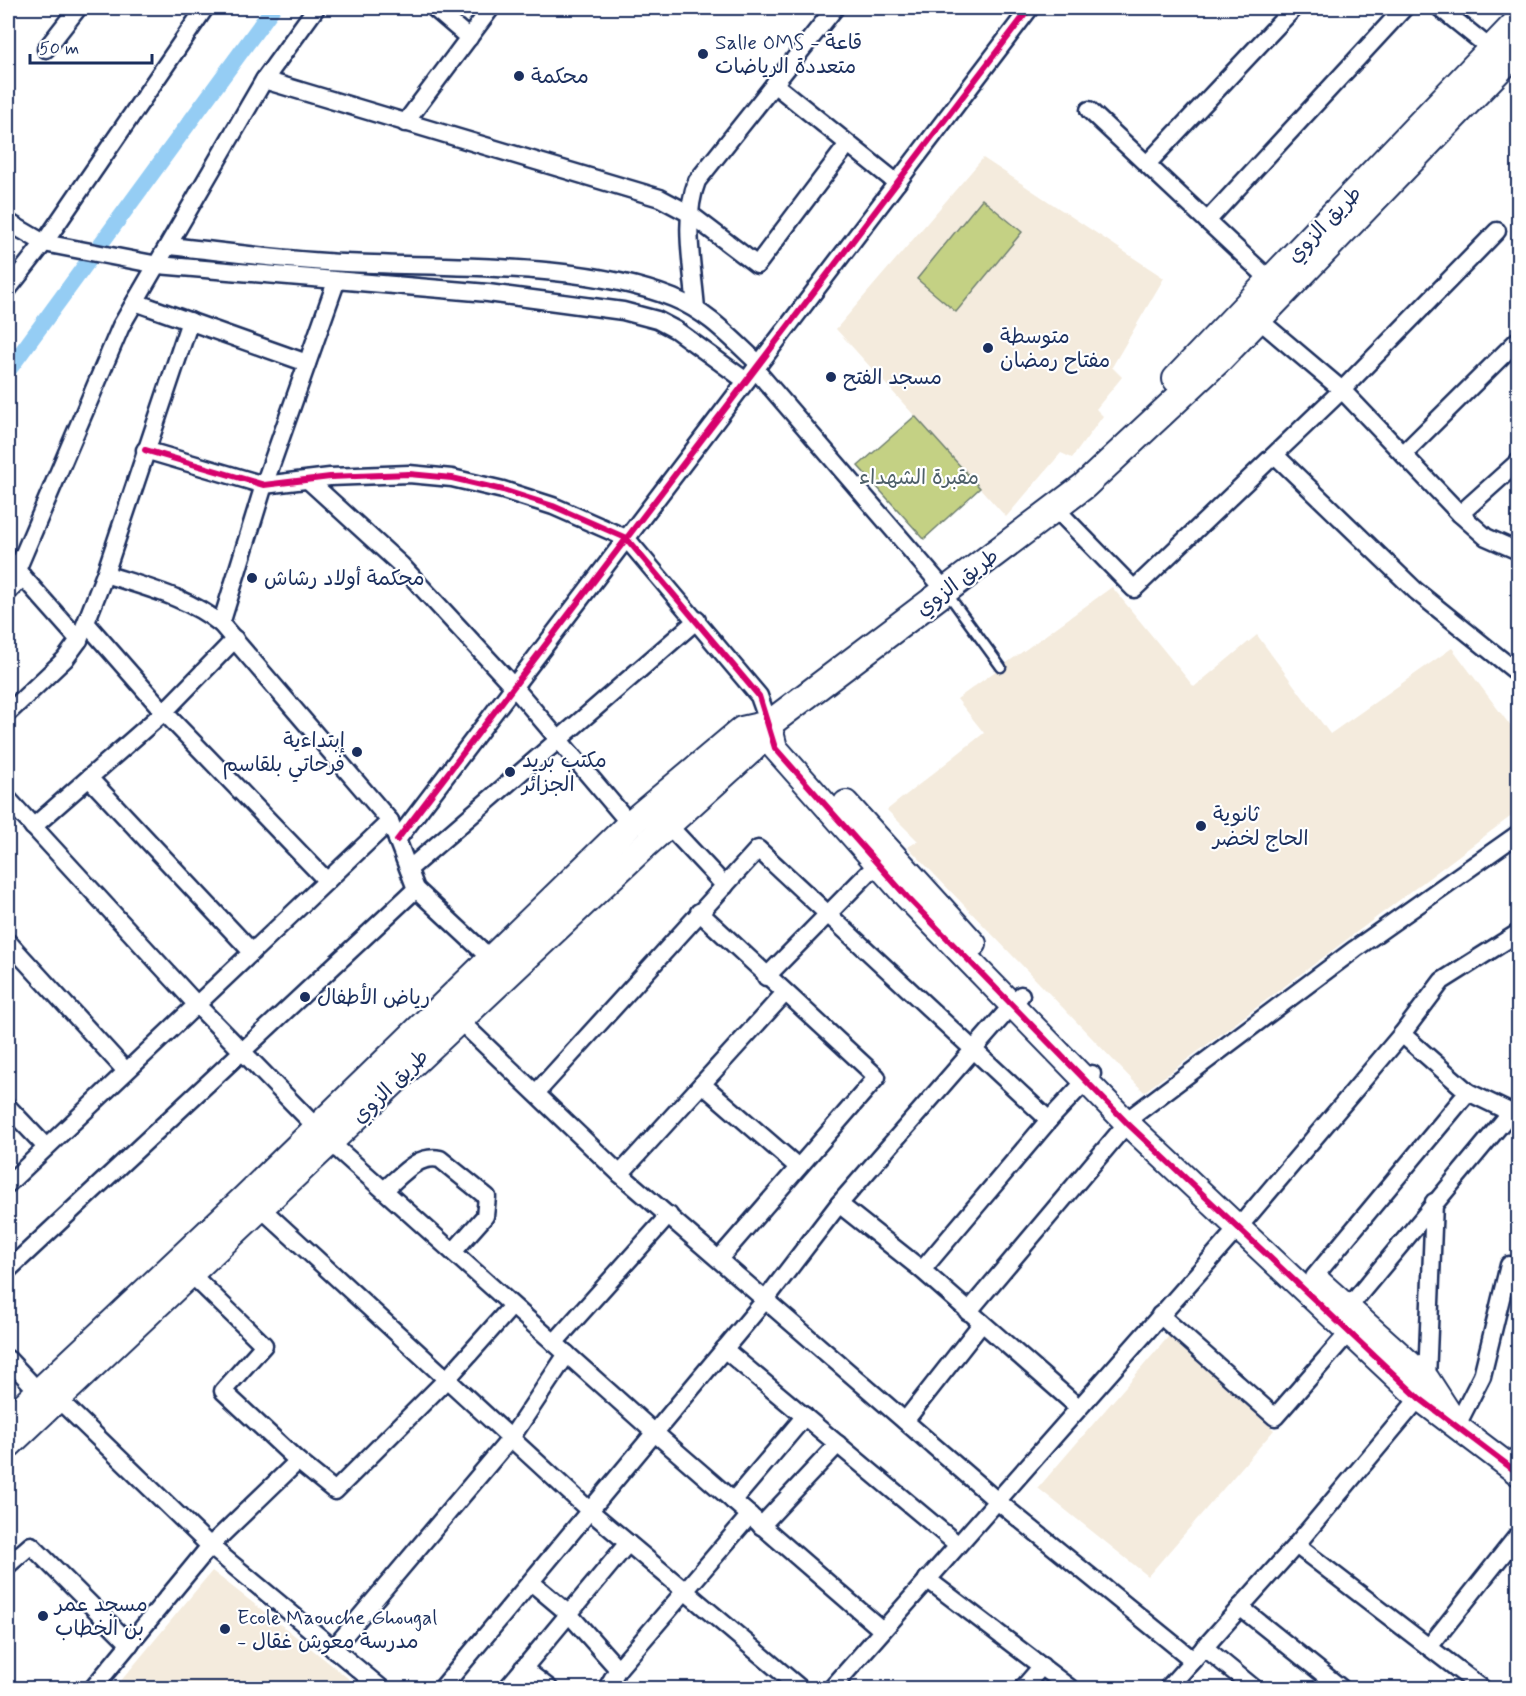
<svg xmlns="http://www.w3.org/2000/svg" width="1526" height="1696" font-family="Mynerve,'Playpen Sans Arabic',sans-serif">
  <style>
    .built { fill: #f4ebdd }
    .green { fill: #c4d184; stroke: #708071; stroke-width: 1.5 }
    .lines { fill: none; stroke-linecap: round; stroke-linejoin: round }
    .canal { stroke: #95cdf4; stroke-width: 16 }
    .lane-casing { stroke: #1b2f5e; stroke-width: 13 }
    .street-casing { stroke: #1b2f5e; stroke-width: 21 }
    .secondary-casing { stroke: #1b2f5e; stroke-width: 28 }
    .primary-casing { stroke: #1b2f5e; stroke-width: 30 }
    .lane { stroke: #fff; stroke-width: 8 }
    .street { stroke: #fff; stroke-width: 16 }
    .secondary { stroke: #fff; stroke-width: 24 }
    .primary { stroke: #fff; stroke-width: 26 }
    .cycleway-casing { stroke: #fff; stroke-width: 10 }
    .cycleway { stroke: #d6006c; stroke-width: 6 }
    .poi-dot { fill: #1b2f5e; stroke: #fff; stroke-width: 2 }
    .labels { text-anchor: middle; stroke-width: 4.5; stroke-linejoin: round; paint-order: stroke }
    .poi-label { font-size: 21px; fill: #1b2f5e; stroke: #fff; text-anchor: start }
    .street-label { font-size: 21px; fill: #1b2f5e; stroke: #fff }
    .park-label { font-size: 21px; fill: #4e6069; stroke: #fff }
  </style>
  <rect width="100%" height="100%" fill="#fff"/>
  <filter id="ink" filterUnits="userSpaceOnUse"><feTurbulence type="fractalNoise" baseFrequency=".0167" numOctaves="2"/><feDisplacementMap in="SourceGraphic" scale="12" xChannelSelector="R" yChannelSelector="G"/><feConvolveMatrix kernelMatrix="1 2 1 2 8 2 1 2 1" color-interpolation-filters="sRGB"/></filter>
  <g filter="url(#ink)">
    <g class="built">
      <polygon points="983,158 1164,278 1112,367 1122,377 1096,409 1103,416 1072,458 1061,453 1006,517 836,329"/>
      <polygon points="1112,587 1194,687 1257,635 1330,734 1452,648 1518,736 1518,811 1144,1092 908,847 918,841 887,810 984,733 957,699"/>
      <polygon points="1169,1336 1274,1430 1148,1576 1038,1488"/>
      <polygon points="212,1571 308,1646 360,1688 115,1688"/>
    </g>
    <g class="green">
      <polygon points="982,199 1022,232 956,312 917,279"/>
      <polygon points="915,416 980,488 924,539 858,466"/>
    </g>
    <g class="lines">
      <polyline class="canal" points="8,371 273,8"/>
      <g class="lane-casing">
        <polyline id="lane" points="947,593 1001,667"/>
      </g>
      <g class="street-casing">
        <g id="street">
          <polyline points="434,8 469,38"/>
          <polyline points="1440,8 1497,54"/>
          <polyline points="46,49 78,8"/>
          <polyline points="264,80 660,198 690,214 757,265 848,144"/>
          <polyline points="774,84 897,183"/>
          <polyline points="1089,110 1270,280"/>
          <polyline points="405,123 491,8"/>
          <polyline points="1147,164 1294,8"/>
          <polyline points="1207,221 1404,8"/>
          <polyline points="8,222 44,243 158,265 488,293 623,311 657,320 676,330 746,381"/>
          <polyline points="1497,231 1342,390 1460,514 1486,537 1518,551"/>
          <path d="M169 246C228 252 287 261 345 263 445 268 581 261 673 298 708 312 732 339 759 364"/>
          <polyline points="8,289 44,243 205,8"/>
          <polyline points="135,302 307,363"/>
          <path d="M696 309C693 268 682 219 697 181L835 8"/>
          <polyline points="755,369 945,590"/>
          <polyline points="145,450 264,485 330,477 409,474 452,478 503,490 553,506 626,538 759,696 769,724"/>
          <polyline points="1403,454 1518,340"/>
          <polyline points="1275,455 1416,591 1518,673"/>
          <polyline points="308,480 401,565 514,687 630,824"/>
          <polyline points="1055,508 1134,589 1342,390 1251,313"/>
          <polyline points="1460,514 1518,462"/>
          <polyline points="8,560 79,640"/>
          <polyline points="17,570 121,326 264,80 316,8"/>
          <path d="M105 574C144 587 188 597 221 624L390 821 416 889 491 959"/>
          <polyline points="8,592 23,577"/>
          <polyline points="87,624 164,712 327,881"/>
          <polyline points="221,624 264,485 336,282"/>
          <polyline points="8,713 65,659 79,640 105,574 190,321"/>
          <polyline points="89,778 252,952"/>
          <polyline points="8,799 197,1005 317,1128"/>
          <polyline points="668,825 725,886"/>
          <polyline points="33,827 164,712 235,639"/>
          <polyline points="397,840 1030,8"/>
          <polyline points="409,869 697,620"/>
          <polyline points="699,912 877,1077 719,1259"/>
          <polyline points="8,942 126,1071"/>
          <polyline points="766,977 883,858"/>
          <polyline points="459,1020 620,1174 996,1500 1193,1660"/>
          <polyline points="1402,1034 1468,1092 1518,1116"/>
          <polyline points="702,1084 798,1167"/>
          <polyline points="536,1093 758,849 1049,1120"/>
          <polyline points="8,1107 46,1147"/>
          <polyline points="331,1143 655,1433 882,1630"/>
          <polyline points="620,1174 784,994"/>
          <polyline points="8,1184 390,821"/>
          <path d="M384 1190C401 1176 417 1154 440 1159L487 1197 485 1216 453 1252"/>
          <polyline points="839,1204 922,1270 1078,1407"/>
          <polyline points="261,1208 590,1511 800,1688"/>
          <polyline points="8,1270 416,889"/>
          <polyline points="922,1270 1049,1120 1092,1074"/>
          <polyline points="191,1274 264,1345 223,1391 298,1461 335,1491 447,1379 512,1306"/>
          <polyline points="1314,1277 1468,1092"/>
          <polyline points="1348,1308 1511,1112"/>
          <polyline points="968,1312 1134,1115 1355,949 1518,834"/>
          <polyline points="1160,1315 1275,1417 1356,1324"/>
          <polyline points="554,1343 669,1215"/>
          <polyline points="724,1349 957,1544"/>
          <polyline points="8,1359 39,1392 58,1399 210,1546 381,1688"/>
          <polyline points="1427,1379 1434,1202"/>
          <polyline points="905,1421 982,1323"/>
          <polyline points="1457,1425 1482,1376 1509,1265 1518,1268"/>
          <polyline points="733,1501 805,1416"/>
          <polyline points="761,1526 838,1444"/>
          <polyline points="1296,1545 1482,1688"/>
          <polyline points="8,1565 31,1545 130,1644"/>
          <polyline points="927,1579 1070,1688"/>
          <polyline points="531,1582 569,1614 618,1669"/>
          <polyline points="1240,1607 1341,1688"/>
          <polyline points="1204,1647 1254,1688"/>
          <polyline points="1429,1647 1518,1535"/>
          <polyline points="333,1649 511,1438 567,1354"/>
          <polyline points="523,1668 549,1688"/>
          <polyline points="93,1688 210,1546 298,1461"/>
          <polyline points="442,1688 766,1299 839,1204 1021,995"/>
          <polyline points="507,1688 628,1543"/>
          <polyline points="607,1688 618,1669 750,1515"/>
          <polyline points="832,1688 1238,1228 1402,1034 1442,981 1518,933"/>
          <polyline points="1023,1688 1042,1666"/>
          <polyline points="1168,1688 1296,1545 1419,1398"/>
        </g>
      </g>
      <g class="secondary-casing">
        <g id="secondary">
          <polyline points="769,724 775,748 907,897 1127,1123 1419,1398 1518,1473"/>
          <polyline points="846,803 974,944"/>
          <polyline points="1320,1283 1427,1379 1449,1413"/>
        </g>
      </g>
      <g class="primary-casing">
        <g id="primary">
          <polyline points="1176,379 1518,21"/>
          <polyline points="8,1421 246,1197 630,824 742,730 769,724"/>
          <polyline points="8,1445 644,846 753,748 769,724 1084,486 1219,360 1518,50"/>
        </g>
      </g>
      <use href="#lane" class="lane"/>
      <use href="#street" class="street"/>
      <use href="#secondary" class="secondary"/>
      <use href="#primary" class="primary"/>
      <g class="cycleway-casing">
        <g id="cycleway">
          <polyline points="145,450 264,485 330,477 409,474 452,478 503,490 553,506 626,538 759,696 775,748 907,897 1127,1123 1419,1398 1518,1473"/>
          <polyline points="397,840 1030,8"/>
        </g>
      </g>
      <use href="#cycleway" class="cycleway"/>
    </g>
  </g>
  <g class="poi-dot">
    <circle cx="703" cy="54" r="6"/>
    <circle cx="519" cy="76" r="6"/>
    <circle cx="988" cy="348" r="6"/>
    <circle cx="831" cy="377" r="6"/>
    <circle cx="252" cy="578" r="6"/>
    <circle cx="357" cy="752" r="6"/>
    <circle cx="510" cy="772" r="6"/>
    <circle cx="1201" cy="826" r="6"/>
    <circle cx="305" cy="997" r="6"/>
    <circle cx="43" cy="1616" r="6"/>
    <circle cx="225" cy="1629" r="6"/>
  </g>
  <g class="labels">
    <g class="poi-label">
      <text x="715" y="49">Salle OMS - قاعة<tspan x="715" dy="24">متعددة الرياضات</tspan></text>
      <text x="531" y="83">محكمة</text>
      <text x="1000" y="343">متوسطة<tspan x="1000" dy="24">مفتاح رمضان</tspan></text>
      <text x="843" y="384">مسجد الفتح</text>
      <text x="264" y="585">محكمة أولاد رشاش</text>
      <text x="345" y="747" text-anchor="end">إبتداءية<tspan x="345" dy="24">فرحاتي بلقاسم</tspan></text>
      <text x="522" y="767">مكتب بريد<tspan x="522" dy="24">الجزائر</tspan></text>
      <text x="1213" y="821">ثانوية<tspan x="1213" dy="24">الحاج لخضر</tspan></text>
      <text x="317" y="1004">رياض الأطفال</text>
      <text x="55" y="1611">مسجد عمر<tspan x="55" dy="24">بن الخطاب</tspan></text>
      <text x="237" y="1624">Ecole Maouche Ghougal<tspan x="237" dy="24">- مدرسة معوش غقال</tspan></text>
    </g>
    <g class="street-label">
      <text transform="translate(1324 224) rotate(-46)" y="7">طريق الزوي</text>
      <text transform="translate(957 582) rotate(-37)" y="7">طريق الزوي</text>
      <text transform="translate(390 1086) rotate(-44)" y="7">طريق الزوي</text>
    </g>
    <g class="park-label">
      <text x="919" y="484">مقبرة الشهداء</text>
    </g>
  </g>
  <rect width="1526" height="1696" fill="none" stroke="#fff" stroke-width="30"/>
  <rect x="15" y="15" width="1496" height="1666" fill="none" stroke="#1b2f5e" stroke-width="2" filter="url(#ink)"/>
  <path d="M30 54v9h122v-9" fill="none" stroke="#1b2f5e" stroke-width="3"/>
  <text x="39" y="54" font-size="18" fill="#1b2f5e" stroke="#ffffff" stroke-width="4.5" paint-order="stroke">50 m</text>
</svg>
